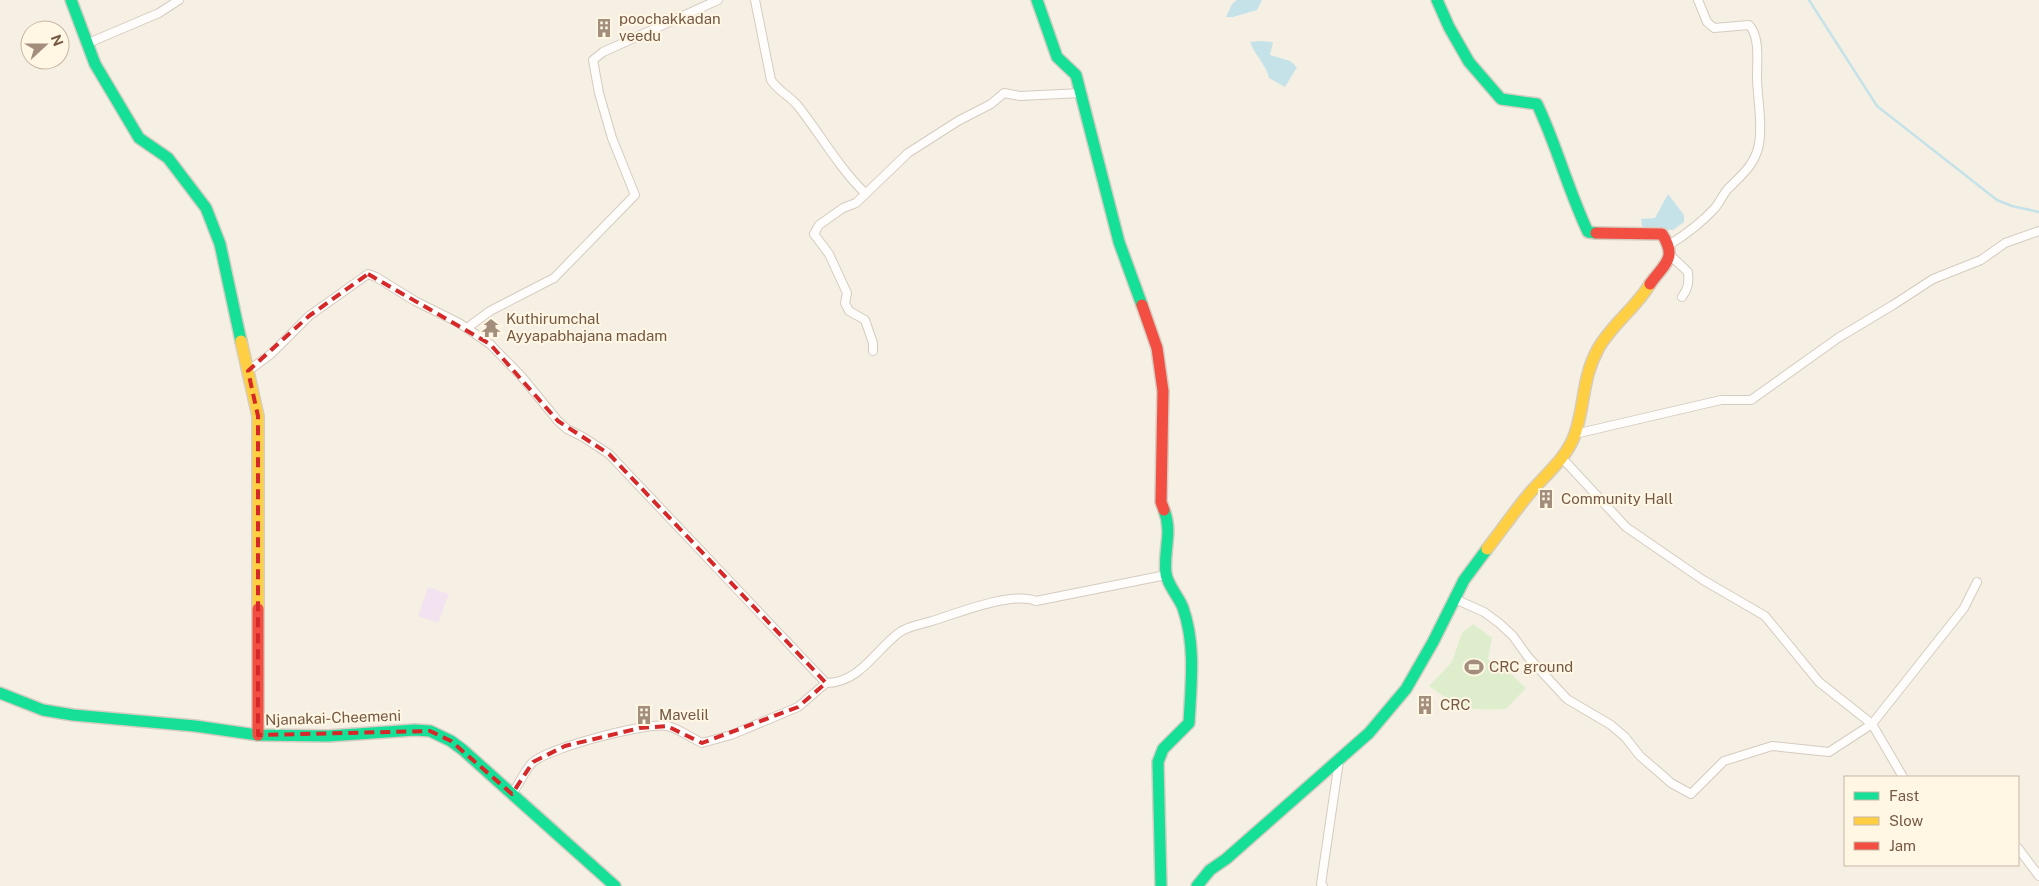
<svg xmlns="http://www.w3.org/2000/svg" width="2039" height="886" font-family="'Public Sans',sans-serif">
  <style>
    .education { fill: #f3e3f0 }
    .green { fill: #deeecd }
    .water { fill: #c5e2e8 }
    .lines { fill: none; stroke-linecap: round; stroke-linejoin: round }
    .stream { stroke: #c5e2e8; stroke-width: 2.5 }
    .street-casing { stroke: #d5cbbf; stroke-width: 10 }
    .fast-casing { stroke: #d6ccc1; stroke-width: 14 }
    .slow-casing { stroke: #d6ccc1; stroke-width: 14 }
    .jam-casing { stroke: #d6ccc1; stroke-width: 14 }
    .street { stroke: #fefdfb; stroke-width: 8 }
    .fast { stroke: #16e098; stroke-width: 11 }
    .slow { stroke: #ffcf43; stroke-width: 11 }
    .jam { stroke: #f24e42; stroke-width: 11 }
    .marked { fill: none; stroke: #d62828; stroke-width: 4; stroke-dasharray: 10 6; stroke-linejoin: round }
    .labels { text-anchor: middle; stroke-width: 4; stroke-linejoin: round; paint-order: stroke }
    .poi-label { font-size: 15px; fill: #755943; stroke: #fff6e4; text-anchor: start }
    .street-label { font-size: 15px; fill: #755943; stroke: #fff6e4 }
  </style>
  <rect width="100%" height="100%" fill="#f6f0e4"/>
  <polygon class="education" points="428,587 449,594 438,623 418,616"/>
  <path class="green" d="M1473 624 1492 638 1488 659 1509 672 1526 688 1506 709C1466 711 1461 709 1429 686L1452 662 1462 633Z"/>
  <g class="water">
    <polygon points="1237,0 1262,0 1257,10 1233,17 1226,17 1232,4"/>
    <path d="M1259 41 1273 42 1270 55 1290 61 1297 67 1285 87 1269 78C1266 64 1255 56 1250 42Z"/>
    <polygon points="1668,194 1684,215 1684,222 1673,230 1652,229 1642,226 1641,219 1655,218"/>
  </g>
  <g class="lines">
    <polyline class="stream" points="1809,0 1877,106 1997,200 2012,206 2039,212"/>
    <g class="street-casing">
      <g id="street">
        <path d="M755 0 771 80C779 92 789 95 798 106 821 135 839 168 865 193"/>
        <polyline points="86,44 159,13 179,0"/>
        <path d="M1669 245C1685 235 1701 223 1714 209 1719 204 1722 196 1727 190 1740 176 1755 166 1759 144 1763 122 1757 98 1757 76 1757 61 1760 36 1749 25L1714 28 1707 22 1698 0"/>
        <path d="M1670 255 1688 272C1689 283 1688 289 1682 297"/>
        <polyline points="467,328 490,311 554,278 635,195 612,138 599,93 593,60 603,52 718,0"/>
        <polyline points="873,351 873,343 865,320 849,311 845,303 847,293 829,254 814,234 819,225 843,208 856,203 908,153 958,121 991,104 1004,93 1020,96 1081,93"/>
        <polyline points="248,371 271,354 309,316 368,274 376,277 415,301 459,323 490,344 522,377 558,421 567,429 583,437 609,454 826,683"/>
        <polyline points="1575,434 1721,400 1751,400 1838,338 1893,305 1933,279 1981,260 2005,243 2039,231"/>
        <polyline points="1562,458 1626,527 1703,580 1765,616 1819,682 1872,724 1903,777"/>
        <polyline points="1455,599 1484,612 1499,623 1513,636 1528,657 1567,699 1611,725 1625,737 1640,756 1661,774 1671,783 1691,794 1724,761 1772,746 1829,752 1872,724 1964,608 1977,582"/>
        <path d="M512 794C518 786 526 768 533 762 549 748 646 722 667 726 678 728 691 738 702 743L731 735 798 707 826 683C860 683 875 650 900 632 908 626 923 624 932 621 958 613 1012 591 1036 601L1166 575"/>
        <polyline points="2018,848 2039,876"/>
        <polyline points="1323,886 1321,884 1339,761"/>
      </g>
    </g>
    <g class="fast-casing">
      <g id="fast">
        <polyline points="71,0 95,64 139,138 168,158 206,208 220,244 241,341"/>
        <polyline points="1037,0 1057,57 1076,75 1119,242 1142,305"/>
        <path d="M1437 0 1449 27 1469 62 1501 99 1537 104C1557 146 1568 190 1588 232L1596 233"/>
        <polyline points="0,693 43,710 73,715 195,726 258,735 328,736 415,730 430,731 451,741 463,750 615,886"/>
        <path d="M1161 886 1158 762 1163 749 1189 723C1191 685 1196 645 1183 608 1179 597 1168 586 1166 574 1163 551 1173 533 1164 510"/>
        <polyline points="1197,886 1210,870 1226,859 1369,733 1406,689 1433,642 1464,580 1487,549"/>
      </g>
    </g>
    <g class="slow-casing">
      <g id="slow">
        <polyline points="241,341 258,416 258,609"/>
        <path d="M1487 549C1501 531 1514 512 1529 494 1545 475 1567 458 1575 434 1585 405 1582 378 1598 349 1612 324 1636 308 1650 284"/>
      </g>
    </g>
    <g class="jam-casing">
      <g id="jam">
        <path d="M1596 233 1662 234C1678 259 1664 264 1650 284"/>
        <polyline points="1142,305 1157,348 1163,391 1161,502 1164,510"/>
        <polyline points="258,609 258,735"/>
      </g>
    </g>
    <use href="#street" class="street"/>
    <use href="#fast" class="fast"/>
    <use href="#slow" class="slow"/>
    <use href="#jam" class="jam"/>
  </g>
  <path class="marked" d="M368 274 490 344 558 421 609 454 826 683 798 707 702 743 667 726 640 728 565 746 533 762 512 794 451 741 430 731 258 735V416L248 371 309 316Z"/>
  <defs>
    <g id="building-bare" transform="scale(1.5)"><path d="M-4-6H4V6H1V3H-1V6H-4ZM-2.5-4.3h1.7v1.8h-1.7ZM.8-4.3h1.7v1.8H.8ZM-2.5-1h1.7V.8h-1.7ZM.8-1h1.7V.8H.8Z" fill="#a28e7b" stroke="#fff6e4" stroke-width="2.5" paint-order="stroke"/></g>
    <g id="temple-bare" transform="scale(1.5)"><path d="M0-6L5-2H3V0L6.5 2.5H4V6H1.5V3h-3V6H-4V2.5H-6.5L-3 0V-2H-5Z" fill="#a28e7b" stroke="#fff6e4" stroke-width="2.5" paint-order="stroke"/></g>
    <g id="stadium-bare" transform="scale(1.5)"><path d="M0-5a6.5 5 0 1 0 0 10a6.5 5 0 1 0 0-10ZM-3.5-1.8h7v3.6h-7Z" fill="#a28e7b" stroke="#fff6e4" stroke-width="2.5" paint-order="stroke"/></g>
  </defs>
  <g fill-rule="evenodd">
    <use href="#building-bare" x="604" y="28"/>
    <use href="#temple-bare" x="491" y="328"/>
    <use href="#building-bare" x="1546" y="499"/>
    <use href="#stadium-bare" x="1474" y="667"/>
    <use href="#building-bare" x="1425" y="705"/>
    <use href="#building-bare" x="644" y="715"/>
  </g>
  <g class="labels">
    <g class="poi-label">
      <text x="619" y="24">poochakkadan<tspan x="619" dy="17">veedu</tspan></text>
      <text x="506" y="324">Kuthirumchal<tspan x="506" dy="17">Ayyapabhajana madam</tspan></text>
      <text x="1561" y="504">Community Hall</text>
      <text x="1489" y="672">CRC ground</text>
      <text x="1440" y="710">CRC</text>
      <text x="659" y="720">Mavelil</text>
    </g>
    <g class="street-label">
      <text transform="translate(333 718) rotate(-2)" y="5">Njanakai-Cheemeni</text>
    </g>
  </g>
  <rect x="1844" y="776" width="175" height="90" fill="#fff6e4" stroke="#c8b7a4"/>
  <rect x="1854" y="792" width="25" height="8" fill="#16e098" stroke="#c8b7a4"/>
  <text x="1889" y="801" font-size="15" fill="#755943">Fast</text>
  <rect x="1854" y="817" width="25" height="8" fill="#ffcf43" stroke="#c8b7a4"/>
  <text x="1889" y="826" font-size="15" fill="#755943">Slow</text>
  <rect x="1854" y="842" width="25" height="8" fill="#f24e42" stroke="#c8b7a4"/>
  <text x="1889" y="851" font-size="15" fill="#755943">Jam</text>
  <g transform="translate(45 45) rotate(69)"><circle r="24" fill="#fff6e4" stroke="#c8b7a4"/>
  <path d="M0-4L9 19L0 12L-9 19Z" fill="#a28e7b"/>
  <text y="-8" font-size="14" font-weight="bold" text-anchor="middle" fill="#755943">N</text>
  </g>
</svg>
